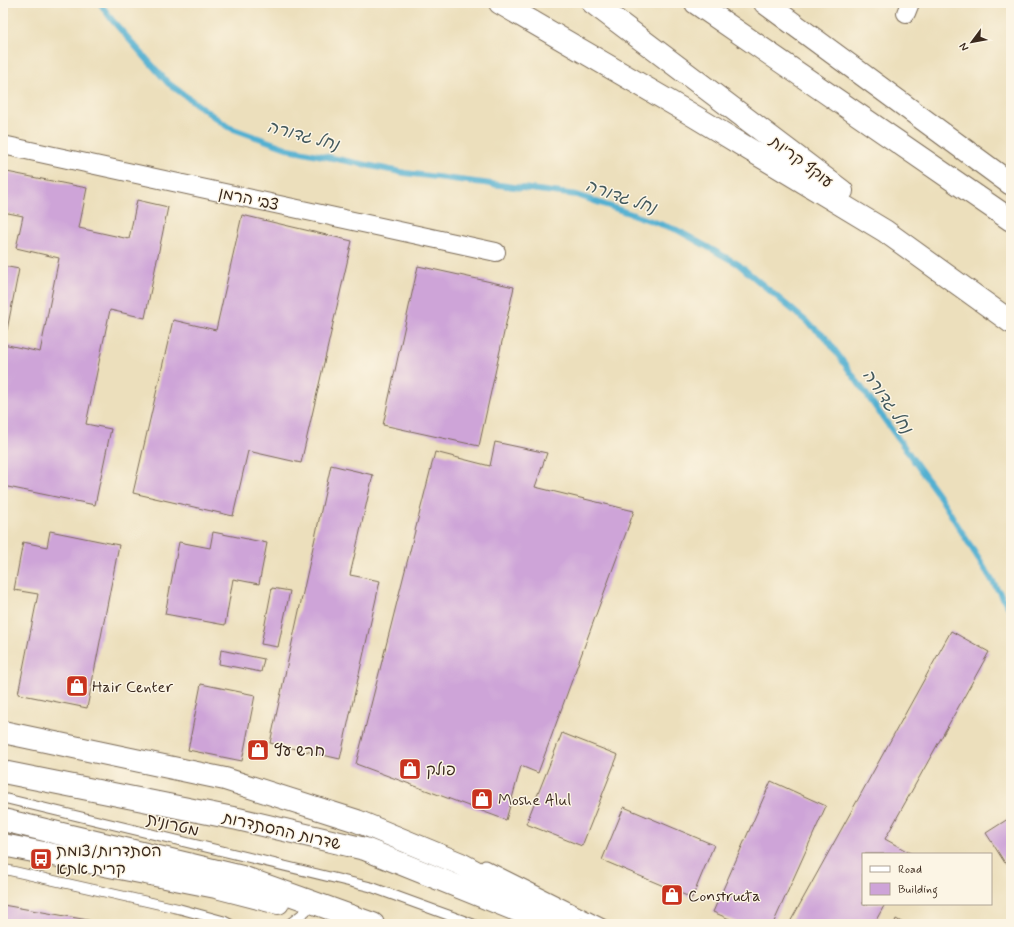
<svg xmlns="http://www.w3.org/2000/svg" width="1014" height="927" font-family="Mynerve,'Playpen Sans Hebrew',sans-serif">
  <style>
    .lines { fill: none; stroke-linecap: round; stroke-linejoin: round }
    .stream { stroke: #53b0d1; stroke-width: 6 }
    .building { fill: #cea4d8 }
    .service-casing { stroke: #796955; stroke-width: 11 }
    .minor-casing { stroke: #796955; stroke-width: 20 }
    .trunk-casing { stroke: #796955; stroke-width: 24 }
    .motorway-casing { stroke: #796955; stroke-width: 24 }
    .service { stroke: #fff; stroke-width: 9 }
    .minor { stroke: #fff; stroke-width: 18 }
    .trunk { stroke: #fff; stroke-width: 22 }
    .motorway { stroke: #fff; stroke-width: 22 }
    .labels { text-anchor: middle; stroke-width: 3; stroke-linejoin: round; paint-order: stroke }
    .street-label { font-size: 16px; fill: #3b2a1e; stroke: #fcf5e5 }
    .poi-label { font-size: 16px; fill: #3b2a1e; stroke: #fcf5e5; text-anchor: start }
    .water-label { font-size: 17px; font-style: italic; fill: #43595d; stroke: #fcf5e5 }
  </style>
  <rect width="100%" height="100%" fill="#fcf5e5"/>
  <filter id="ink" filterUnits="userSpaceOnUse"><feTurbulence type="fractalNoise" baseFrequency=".025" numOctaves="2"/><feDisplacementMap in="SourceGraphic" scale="8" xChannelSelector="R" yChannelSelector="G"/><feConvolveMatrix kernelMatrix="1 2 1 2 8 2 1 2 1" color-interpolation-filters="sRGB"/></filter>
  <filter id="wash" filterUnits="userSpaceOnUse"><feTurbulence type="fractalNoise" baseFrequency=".012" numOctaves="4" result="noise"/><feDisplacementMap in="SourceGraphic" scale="16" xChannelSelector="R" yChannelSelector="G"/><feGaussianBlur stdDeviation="0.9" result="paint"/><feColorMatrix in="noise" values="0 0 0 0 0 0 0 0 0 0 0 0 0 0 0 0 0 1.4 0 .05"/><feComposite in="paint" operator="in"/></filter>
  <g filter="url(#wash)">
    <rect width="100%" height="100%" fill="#ecdfbc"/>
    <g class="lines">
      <polyline class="stream" points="100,3 112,20 168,83 228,127 289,149 405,173 577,195 677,230 738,264 826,338 940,497 1011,611"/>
    </g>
    <g id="blocks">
      <g class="building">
        <polygon points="7,172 87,188 79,228 129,239 137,200 168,207 145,318 110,310 86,424 111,429 95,505 3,486 3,344 40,352 59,258 16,248 23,216 3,212 3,192"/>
        <polygon points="242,215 352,241 301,463 248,451 233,516 133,493 173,320 216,330"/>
        <polygon points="3,266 19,269 7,330 3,329"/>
        <polygon points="418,266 514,287 479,446 383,425"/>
        <polygon points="495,442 547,453 535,487 634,511 538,773 521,766 506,820 356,764 435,452 490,466"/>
        <polygon points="331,465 373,475 350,575 380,581 340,759 270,743"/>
        <polygon points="50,531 119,545 87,708 18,694 38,594 14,590 23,542 47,547"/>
        <polygon points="213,532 267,543 259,584 233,579 225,625 165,614 179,542 210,548"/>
        <polygon points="272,588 290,591 278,647 261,644"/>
        <polygon points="951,631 989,652 885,839 912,854 863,854 863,904 885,904 874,924 789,924"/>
        <polygon points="221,650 264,659 261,672 219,664"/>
        <polygon points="201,684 255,695 242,761 188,750"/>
        <polygon points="562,733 618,755 582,846 526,824"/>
        <polygon points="771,781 826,806 773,924 741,924 713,912"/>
        <polygon points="624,807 714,845 692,898 602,860"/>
        <polygon points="1011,817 1011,859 1005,863 986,833"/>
        <polygon points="3,905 105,923 105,924 3,924"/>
        <polygon points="896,919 905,924 894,924"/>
      </g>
    </g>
  </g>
  <g filter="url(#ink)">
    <use href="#blocks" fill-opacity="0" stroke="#796955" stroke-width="1"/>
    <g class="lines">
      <g class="service-casing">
        <g id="service">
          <polyline points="3,798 371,887 473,924"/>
          <polyline points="485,865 603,924"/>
          <polyline points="3,869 180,909 224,921 230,924"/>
          <polyline points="289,924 306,911"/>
        </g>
      </g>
      <g class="minor-casing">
        <g id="minor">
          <polyline points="906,13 910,3"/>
          <polyline points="3,145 496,252"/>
        </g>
      </g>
      <g class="trunk-casing">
        <g id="trunk">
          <polyline points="3,732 225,779 357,821 461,864 572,924"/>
          <polyline points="3,772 238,819 365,849 536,918"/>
          <polyline points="3,820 242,877 373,924"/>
          <polyline points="3,845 216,887 278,903"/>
        </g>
      </g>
      <g class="motorway-casing">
        <g id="motorway">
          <polyline points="500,3 689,113 885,231 1011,322"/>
          <polyline points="593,3 842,191"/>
          <polyline points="696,3 1011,220"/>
          <polyline points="765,3 1011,184"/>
        </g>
      </g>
      <use href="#service" class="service"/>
      <use href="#minor" class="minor"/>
      <use href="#trunk" class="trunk"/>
      <use href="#motorway" class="motorway"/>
    </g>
  </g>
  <defs>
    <g id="shop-square" transform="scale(1.15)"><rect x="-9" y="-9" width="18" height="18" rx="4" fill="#c8321e" stroke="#fcf5e5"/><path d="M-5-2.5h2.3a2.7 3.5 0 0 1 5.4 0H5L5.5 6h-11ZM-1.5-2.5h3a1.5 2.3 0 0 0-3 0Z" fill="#fff"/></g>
    <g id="bus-square" transform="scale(1.15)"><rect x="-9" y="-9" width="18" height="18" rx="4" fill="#c8321e" stroke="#fcf5e5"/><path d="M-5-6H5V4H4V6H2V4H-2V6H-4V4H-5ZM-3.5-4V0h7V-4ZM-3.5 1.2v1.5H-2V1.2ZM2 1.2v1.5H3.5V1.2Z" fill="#fff"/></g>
  </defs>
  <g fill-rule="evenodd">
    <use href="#shop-square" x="77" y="686"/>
    <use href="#shop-square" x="258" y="750"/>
    <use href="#shop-square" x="410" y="769"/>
    <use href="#shop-square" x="482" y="799"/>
    <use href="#bus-square" x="41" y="859"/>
    <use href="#shop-square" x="672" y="895"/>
  </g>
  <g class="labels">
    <g class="street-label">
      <text transform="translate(802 161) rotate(37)" y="6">עוקף קריות</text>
      <text transform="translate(249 198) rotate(12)" y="6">צבי הרמן</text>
      <text transform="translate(173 824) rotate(14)" y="6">מטרונית</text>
      <text transform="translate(282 830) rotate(13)" y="6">שדרות ההסתדרות</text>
    </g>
    <g class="poi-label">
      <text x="92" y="692">Hair Center</text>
      <text x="274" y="756">חרש עץ</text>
      <text x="426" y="775">פולק</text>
      <text x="498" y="805">Moshe Alul</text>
      <text x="56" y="856">הסתדרות/צומת<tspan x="56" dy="18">קרית אתא</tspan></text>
      <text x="688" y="901">Constructa</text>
    </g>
    <g class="water-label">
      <text transform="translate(303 135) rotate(15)" y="6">נחל גדורה</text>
      <text transform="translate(621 196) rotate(19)" y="6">נחל גדורה</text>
      <text transform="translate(888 401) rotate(55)" y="6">נחל גדורה</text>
    </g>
  </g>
  <rect width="1014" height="927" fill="none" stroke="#fcf5e5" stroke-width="16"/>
  <rect x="862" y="853" width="130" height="52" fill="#fcf5e5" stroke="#afa495"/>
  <rect x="870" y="866" width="20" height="6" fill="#ffffff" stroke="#afa495"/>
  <text x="898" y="873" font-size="12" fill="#3b2a1e">Road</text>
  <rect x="870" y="883" width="20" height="12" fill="#cea4d8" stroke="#afa495"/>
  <text x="898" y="893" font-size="12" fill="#3b2a1e">Building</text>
  <g transform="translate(972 42) rotate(238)" stroke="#fcf5e5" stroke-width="3" paint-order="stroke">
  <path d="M0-3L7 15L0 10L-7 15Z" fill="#3b2a1e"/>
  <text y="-6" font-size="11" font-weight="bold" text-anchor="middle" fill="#3b2a1e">N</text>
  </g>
</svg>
